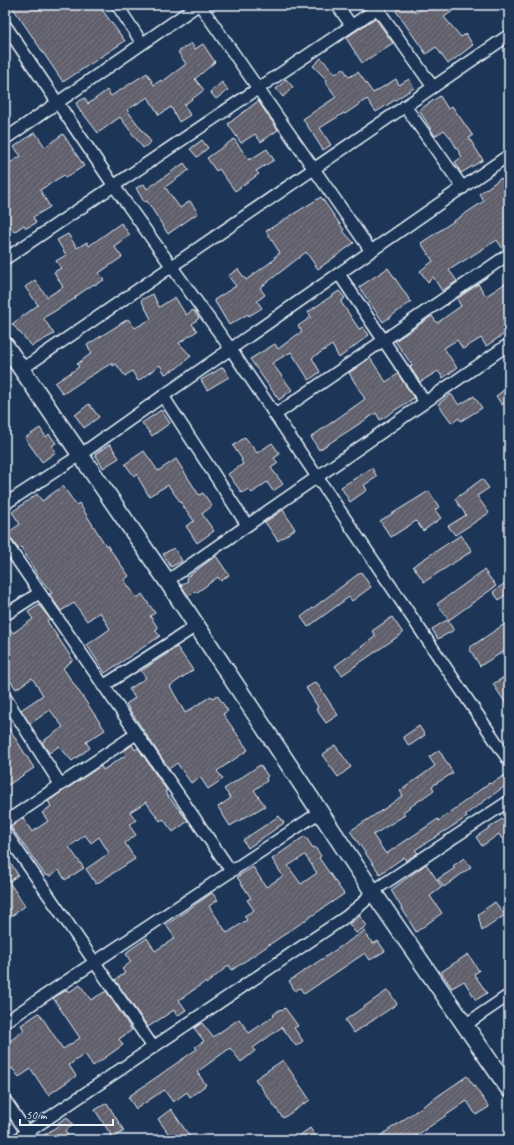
<svg xmlns="http://www.w3.org/2000/svg" width="514" height="1145" font-family="Caveat,sans-serif">
  <style>
    .building { fill: url(#building-hatch); stroke: #e8f1f8; fill-rule: evenodd }
    .lines { fill: none; stroke-linecap: round; stroke-linejoin: round }
    .street-casing { stroke: #e8f1f8; stroke-width: 14 }
    .secondary-casing { stroke: #e8f1f8; stroke-width: 19 }
    .street { stroke: #1d3557; stroke-width: 11 }
    .secondary { stroke: #1d3557; stroke-width: 16 }
  </style>
  <defs>
    <pattern id="building-hatch" width="6" height="6" patternUnits="userSpaceOnUse"><rect width="6" height="6" fill="#615e6c"/><path d="M-1 1l2-2M0 6l6-6M5 7l2-2" fill="none" stroke="#787682"/></pattern>
  </defs>
  <rect width="100%" height="100%" fill="#1d3557"/>
  <filter id="ink" filterUnits="userSpaceOnUse"><feTurbulence type="fractalNoise" baseFrequency=".025" numOctaves="2"/><feDisplacementMap in="SourceGraphic" scale="8" xChannelSelector="R" yChannelSelector="G"/><feConvolveMatrix kernelMatrix="1 2 1 2 8 2 1 2 1" color-interpolation-filters="sRGB"/></filter>
  <g filter="url(#ink)">
    <g class="building">
      <polygon points="11,5 95,5 97,9 100,7 125,41 63,82"/>
      <polygon points="404,5 408,5 415,13 426,5 461,5 444,17 461,37 466,34 473,45 448,64 436,47 426,54 396,11"/>
      <polygon points="375,18 393,43 362,63 346,38"/>
      <polygon points="191,43 195,49 203,44 215,62 195,79 204,90 184,105 190,115 179,122 171,107 159,115 148,97 127,110 151,142 143,148 120,117 98,133 82,112 81,113 76,103 85,98 88,104 107,90 111,96 147,73 154,85 161,80 162,82 186,64 178,52"/>
      <polygon points="321,58 336,74 343,68 349,77 358,72 373,93 396,79 399,85 409,79 414,88 376,112 367,99 345,114 344,113 320,128 331,145 323,150 303,119 336,97 325,81 327,80 313,66"/>
      <polygon points="286,79 293,87 283,97 276,89"/>
      <polygon points="222,82 228,90 216,99 210,92"/>
      <polygon points="440,96 448,109 452,106 473,136 469,138 483,160 461,173 455,162 462,157 450,137 444,130 435,136 419,110"/>
      <polygon points="258,101 278,130 261,142 255,134 241,143 228,124"/>
      <polygon points="35,132 45,147 63,134 84,166 65,178 64,175 40,190 50,207 33,217 36,223 26,228 24,225 14,232 5,218 5,166 21,156 14,147"/>
      <polygon points="234,139 249,160 267,149 274,160 256,171 259,174 235,191 219,169 216,171 207,158"/>
      <polygon points="202,140 208,148 197,157 190,149"/>
      <polygon points="184,163 189,170 165,187 180,208 190,201 198,213 168,234 147,201 144,202 136,188 144,184 147,189"/>
      <polygon points="501,178 509,190 509,244 503,249 497,240 449,270 457,281 442,291 433,277 428,282 420,271 433,261 421,243 484,201 479,194"/>
      <polygon points="321,197 344,230 343,231 354,243 318,269 306,252 260,288 265,295 257,301 262,308 249,316 248,314 229,325 214,300 236,286 228,276 238,269 246,280 275,259 274,257 280,253 266,231"/>
      <polygon points="121,223 130,235 114,246 122,257 99,273 104,280 95,285 94,284 75,297 76,298 45,317 44,319 54,334 32,346 12,324 38,305 25,287 35,280 47,297 63,287 54,272 61,268 56,261 66,255 57,240 68,234 77,248 87,242 89,246"/>
      <polygon points="388,268 411,302 383,322 359,287"/>
      <polygon points="509,281 509,331 486,346 481,338 463,349 457,340 444,348 457,368 443,378 438,371 420,382 410,367 412,365 395,341 432,316 437,323 461,306 457,299 478,284 486,296"/>
      <polygon points="339,291 345,298 341,302 359,329 363,327 369,335 339,358 332,345 312,358 320,372 309,380 291,352 272,363 292,390 279,400 250,359 275,344 278,349 302,331 298,326 311,317 308,312"/>
      <polygon points="153,294 159,307 175,297 186,315 193,310 199,318 192,324 197,331 179,343 191,356 177,368 165,374 160,365 138,381 132,371 125,376 116,364 113,366 112,363 87,378 63,394 55,383 79,367 77,364 92,353 87,345 128,319 135,328 151,319 141,300"/>
      <polygon points="370,358 386,382 398,374 414,398 380,420 376,413 319,450 311,437 365,399 349,373"/>
      <polygon points="223,367 229,377 207,390 201,380"/>
      <polygon points="509,386 509,400 502,405 496,396"/>
      <polygon points="451,394 459,405 474,396 482,408 461,421 459,418 452,423 438,404"/>
      <polygon points="89,404 99,417 84,428 75,415"/>
      <polygon points="161,410 170,423 152,436 142,423"/>
      <polygon points="40,428 46,437 49,434 56,443 52,446 56,452 42,462 25,438"/>
      <polygon points="245,437 257,453 272,443 280,454 274,458 278,463 271,468 283,484 273,491 267,482 252,493 248,489 242,493 228,474 243,464 241,460 242,459 233,446"/>
      <polygon points="110,444 119,458 103,468 95,454"/>
      <polygon points="144,451 158,471 176,459 199,495 203,493 212,506 202,514 214,531 197,543 186,526 194,521 168,485 149,496 136,474 134,476 125,464"/>
      <polygon points="372,468 377,477 364,485 367,490 350,502 341,487"/>
      <polygon points="482,479 489,488 477,496 489,513 455,535 448,526 466,515 455,499"/>
      <polygon points="63,486 76,505 79,503 106,546 107,545 129,576 124,580 137,598 142,594 155,613 150,616 158,628 155,630 160,636 105,673 87,645 110,629 100,612 87,621 74,603 61,611 49,594 52,593 38,576 21,547 18,549 11,538 5,535 20,524 12,512 37,494 42,501"/>
      <polygon points="429,491 439,507 435,510 441,518 423,531 416,521 391,537 380,521"/>
      <polygon points="283,510 295,529 278,541 265,522"/>
      <polygon points="461,535 472,551 424,582 413,566"/>
      <polygon points="174,548 182,561 171,567 163,554"/>
      <polygon points="216,556 229,575 221,581 218,577 196,593 195,591 188,596 181,585 188,581 186,578"/>
      <polygon points="484,570 496,586 449,620 437,604"/>
      <polygon points="361,572 371,587 352,601 349,597 308,627 301,617"/>
      <polygon points="505,583 509,588 509,592 499,600 493,592"/>
      <polygon points="39,605 50,619 47,621 73,660 63,668 105,730 86,742 90,748 72,761 59,746 49,753 42,742 63,727 50,710 30,724 21,710 43,695 32,678 16,689 5,673 5,622 13,633 33,619 28,612"/>
      <polygon points="392,617 403,633 342,675 335,666 376,636 372,631"/>
      <polygon points="447,620 454,630 438,639 432,629"/>
      <polygon points="509,621 509,648 480,666 469,648"/>
      <polygon points="177,647 193,670 170,686 185,713 211,696 213,698 217,695 228,711 223,714 248,750 217,771 223,779 208,789 200,777 191,783 177,763 169,769 126,704 135,698 129,689 146,678 141,671"/>
      <polygon points="509,674 509,708 493,684"/>
      <polygon points="316,682 338,715 326,723 316,709 318,707 306,688"/>
      <polygon points="5,722 34,768 5,787"/>
      <polygon points="419,726 425,735 409,746 403,737"/>
      <polygon points="132,745 135,750 138,748 167,791 165,792 188,821 173,832 163,819 160,821 146,802 130,812 136,820 129,825 136,835 125,843 135,859 96,884 86,869 109,853 99,837 91,843 85,835 69,847 84,868 65,880 59,870 50,876 45,875 11,827 23,818 32,832 48,821 42,813 51,806 48,801 101,766 103,770 126,755 124,751"/>
      <polygon points="335,745 351,767 338,777 322,755"/>
      <polygon points="439,750 453,773 432,786 434,790 403,812 405,815 373,835 386,854 438,819 439,821 489,783 490,784 509,773 509,783 465,815 467,817 415,850 418,853 406,861 404,857 380,874 350,831 387,807 403,795 400,791 435,766 429,757"/>
      <polygon points="260,765 268,776 266,778 267,781 254,790 265,806 230,826 218,807 231,798 224,789"/>
      <polygon points="279,816 284,823 248,848 243,840"/>
      <polygon points="502,819 509,828 509,835 502,839 499,834 482,846 476,837"/>
      <path d="M305 836 313 848 315 847 321 856 319 858 344 894 232 970 229 965 206 984 205 982 179 1000 186 1010 177 1016 174 1010 148 1027 115 980 125 973 122 969 131 962 126 954 129 952 128 951 147 938 155 951 175 938 166 925 212 893 218 900 209 906 227 933 247 920 244 916 254 910 247 900 251 898 237 877 253 867 266 887 283 876 272 859ZM305 855 317 873 301 884 288 866Z"/>
      <polygon points="5,854 18,875 9,882 25,906 5,921"/>
      <polygon points="464,858 471,867 444,887 438,879 455,868 453,866"/>
      <polygon points="426,864 442,887 430,896 442,913 416,932 391,890"/>
      <polygon points="495,902 505,915 482,931 478,914"/>
      <polygon points="360,916 367,926 356,933 349,924"/>
      <polygon points="364,931 373,944 378,941 385,951 370,960 365,953 304,994 300,988 295,991 289,981"/>
      <polygon points="468,954 479,971 474,974 487,993 476,1000 464,981 452,988 441,972"/>
      <polygon points="80,985 91,1000 106,991 132,1030 119,1039 123,1045 93,1066 85,1054 69,1065 76,1076 48,1095 31,1069 19,1077 12,1068 5,1073 5,1045 24,1030 21,1025 39,1013 63,1049 80,1038 53,998 67,990 69,992"/>
      <polygon points="388,990 397,1004 354,1033 345,1020"/>
      <polygon points="285,1008 298,1026 294,1028 303,1041 296,1046 282,1027 253,1048 255,1051 241,1062 230,1048 197,1072 206,1085 190,1097 187,1092 173,1102 164,1090 136,1109 128,1097 197,1049 195,1047 204,1041 194,1028 202,1023 213,1037 239,1019 249,1033 274,1016 273,1015 280,1009 282,1011"/>
      <polygon points="283,1060 310,1100 283,1118 255,1079"/>
      <polygon points="467,1076 489,1107 476,1115 467,1101 410,1140 374,1140"/>
      <polygon points="107,1103 124,1131 113,1138 95,1110"/>
      <polygon points="171,1109 192,1140 173,1140 158,1119"/>
      <polygon points="67,1117 73,1125 65,1131 71,1140 37,1140 59,1125 58,1123"/>
      <polygon points="310,1128 318,1140 293,1140"/>
    </g>
    <g class="lines">
      <g class="street-casing">
        <g id="street">
          <polyline points="117,5 142,43"/>
          <polyline points="200,5 371,251"/>
          <polyline points="337,5 351,25"/>
          <polyline points="377,8 433,87"/>
          <polyline points="5,25 114,186 230,348 509,761"/>
          <polyline points="405,106 463,188"/>
          <polyline points="5,139 198,5"/>
          <polyline points="5,259 382,5"/>
          <polyline points="339,274 425,402"/>
          <polyline points="22,369 509,35"/>
          <polyline points="163,396 247,525"/>
          <polyline points="275,415 509,254"/>
          <polyline points="5,504 80,455 163,396 509,155"/>
          <polyline points="5,542 231,871"/>
          <polyline points="167,581 509,344"/>
          <polyline points="5,615 39,593"/>
          <polyline points="103,686 196,626"/>
          <polyline points="5,697 60,784"/>
          <polyline points="5,822 136,734"/>
          <polyline points="5,832 153,1047"/>
          <polyline points="5,1022 320,812"/>
          <polyline points="465,1025 509,995"/>
          <polyline points="5,1100 27,1133"/>
          <polyline points="16,1140 347,916 364,902 370,893 509,801"/>
        </g>
      </g>
      <g class="secondary-casing">
        <polyline id="secondary" points="5,345 167,581 373,892 509,1089"/>
      </g>
      <use href="#street" class="street"/>
      <use href="#secondary" class="secondary"/>
    </g>
  </g>
  <rect width="514" height="1145" fill="none" stroke="#1d3557" stroke-width="20"/>
  <rect x="10" y="10" width="494" height="1125" fill="none" stroke="#e8f1f8" stroke-width="1.5" filter="url(#ink)"/>
  <path d="M20 1119v6h93v-6" fill="none" stroke="#e8f1f8" stroke-width="2"/>
  <text x="26" y="1119" font-size="12" fill="#e8f1f8" stroke="#1d3557" stroke-width="3" paint-order="stroke">50 m</text>
</svg>
